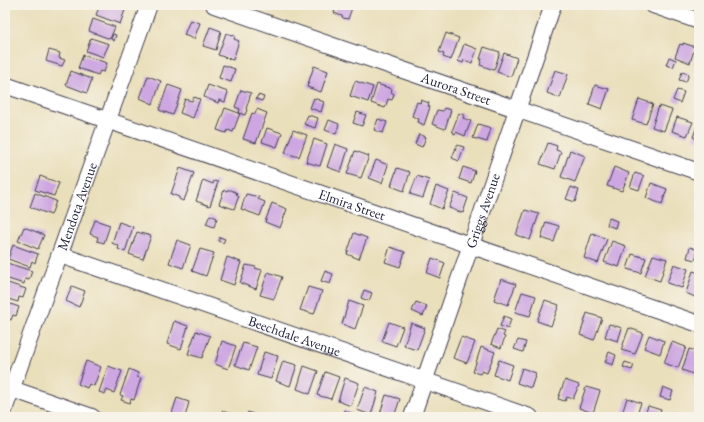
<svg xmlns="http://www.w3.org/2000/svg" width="704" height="422" font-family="'EB Garamond',serif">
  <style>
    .building { fill: #cda6e2 }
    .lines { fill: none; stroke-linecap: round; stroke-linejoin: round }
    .minor-casing { stroke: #403e4e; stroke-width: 18 }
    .minor { stroke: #fff; stroke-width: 16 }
    .labels { text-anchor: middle; stroke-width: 3; stroke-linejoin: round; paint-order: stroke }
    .street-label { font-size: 14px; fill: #22223b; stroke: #f7f3e8 }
  </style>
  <rect width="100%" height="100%" fill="#f7f3e8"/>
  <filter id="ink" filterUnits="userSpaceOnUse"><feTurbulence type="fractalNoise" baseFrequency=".025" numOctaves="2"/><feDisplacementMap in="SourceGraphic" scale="8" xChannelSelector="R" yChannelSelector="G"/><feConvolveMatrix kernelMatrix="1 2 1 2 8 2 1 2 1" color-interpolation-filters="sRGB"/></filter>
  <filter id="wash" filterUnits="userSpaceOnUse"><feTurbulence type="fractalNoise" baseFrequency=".012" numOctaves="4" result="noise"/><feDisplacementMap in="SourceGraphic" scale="16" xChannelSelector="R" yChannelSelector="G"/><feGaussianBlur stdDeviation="0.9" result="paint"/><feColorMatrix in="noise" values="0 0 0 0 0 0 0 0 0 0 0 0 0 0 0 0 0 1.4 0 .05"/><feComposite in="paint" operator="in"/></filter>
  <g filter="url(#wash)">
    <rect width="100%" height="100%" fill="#eadfbb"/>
    <g id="blocks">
      <g class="building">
        <polygon points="100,5 112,5 125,10 120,24 96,15"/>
        <polygon points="337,5 353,5 348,19 343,18 342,16 334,13"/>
        <polygon points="93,19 115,27 110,39 89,31"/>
        <polygon points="190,20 200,23 194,39 184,35"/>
        <polygon points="210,27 221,31 216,50 203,46"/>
        <polygon points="226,33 235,36 234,39 239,41 233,60 218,55"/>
        <polygon points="446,33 459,38 451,60 443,57 444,54 439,52"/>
        <polygon points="113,34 116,35 114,41 111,39"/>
        <polygon points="91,38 109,44 103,57 86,51"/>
        <polygon points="683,43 695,47 690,63 675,57 680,44 683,45"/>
        <polygon points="464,44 477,49 472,63 464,60 463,63 458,61"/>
        <polygon points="484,47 500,52 494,70 480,65 482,59 480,59"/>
        <polygon points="49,50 60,53 59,58 65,60 62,66 46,61"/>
        <polygon points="504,53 517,58 511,77 497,72"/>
        <polygon points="83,55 107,63 104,72 100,71 98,75 78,68"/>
        <polygon points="669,57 676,60 673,67 666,65"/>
        <polygon points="223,65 235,69 231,82 219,78"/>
        <polygon points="314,66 328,71 321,92 307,87"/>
        <polygon points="555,70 568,74 560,98 547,93"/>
        <polygon points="71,71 92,79 87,93 66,85"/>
        <polygon points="682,72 689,74 686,82 679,80"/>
        <polygon points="148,76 161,81 153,104 140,98"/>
        <polygon points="355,81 373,87 368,102 350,96"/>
        <polygon points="377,84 392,89 391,92 394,94 392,100 388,99 385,108 371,103"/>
        <polygon points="168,85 182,90 173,115 159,110"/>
        <polygon points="208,85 228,92 225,102 219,100 218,103 204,97"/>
        <polygon points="595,85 609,89 602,109 589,104"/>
        <polygon points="241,90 251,93 246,109 247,110 245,115 239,113 240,113 233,132 228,130 226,133 217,130 225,108 239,113 240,109 235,107"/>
        <polygon points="677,90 684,92 680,103 673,100"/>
        <polygon points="258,95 264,97 262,101 256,99"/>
        <polygon points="194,97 200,99 193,118 180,113 185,99 192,101"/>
        <polygon points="314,98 324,102 321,112 310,108"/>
        <polygon points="639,99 653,104 646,124 632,120"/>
        <polygon points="421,100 429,103 428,106 430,107 424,125 418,122 419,119 412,116 417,102 420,103"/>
        <polygon points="659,106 672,110 664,131 652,127"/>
        <polygon points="444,108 451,110 445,129 432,124 437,110 443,111"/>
        <polygon points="257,109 267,113 256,143 243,139 252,113 255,114"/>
        <polygon points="357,112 366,115 362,126 353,123"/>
        <polygon points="459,113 464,115 463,118 471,121 465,136 456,132 455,134 453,133 454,132 452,131"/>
        <polygon points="308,115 318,118 315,128 304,124"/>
        <polygon points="677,117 693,122 687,136 672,131"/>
        <polygon points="378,119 387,122 383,133 374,130"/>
        <polygon points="329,120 339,124 336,134 325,130"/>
        <polygon points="699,121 699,141 693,137"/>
        <polygon points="478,124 491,128 487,142 473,138"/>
        <polygon points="267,128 282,133 277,147 262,142"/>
        <polygon points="293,130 307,135 299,157 285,153"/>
        <polygon points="419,134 426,137 422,147 415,144"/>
        <polygon points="314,139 327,144 320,166 306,162"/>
        <polygon points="548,143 557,146 556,150 561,152 555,169 540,164"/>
        <polygon points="335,144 348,149 341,172 327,167"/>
        <polygon points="457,145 464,147 459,161 452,158"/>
        <polygon points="570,150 585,156 575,182 561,177"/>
        <polygon points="355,151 369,156 361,178 347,174"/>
        <polygon points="376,160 388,165 382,183 369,178"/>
        <polygon points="463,167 475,171 471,183 459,179"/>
        <polygon points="614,167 629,173 622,191 607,186"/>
        <polygon points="180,168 194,173 185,198 184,198 183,201 179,199 179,197 171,194"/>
        <polygon points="397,168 410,172 404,191 391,186"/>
        <polygon points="635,173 644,176 639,190 630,187"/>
        <polygon points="40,176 59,183 54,196 35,190"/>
        <polygon points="417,176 429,180 423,198 410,194"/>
        <polygon points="203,180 213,184 214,181 218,182 210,206 196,201"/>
        <polygon points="651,183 667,189 662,204 646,198"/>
        <polygon points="436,186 449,191 442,209 430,204"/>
        <polygon points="571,187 579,190 575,202 566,199"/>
        <polygon points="224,190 227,191 227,190 231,190 237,193 236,194 239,196 234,209 219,204"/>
        <polygon points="35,193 56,201 51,215 30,207"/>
        <polygon points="455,193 468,198 463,213 449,208"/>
        <polygon points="246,194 259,197 258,199 265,202 260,216 241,209"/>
        <polygon points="272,203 287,209 280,228 265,222"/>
        <polygon points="525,210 539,214 530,240 516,235"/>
        <polygon points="210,215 217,218 214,227 206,224"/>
        <polygon points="609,218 617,221 615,228 607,225"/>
        <polygon points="95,220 110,225 104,243 97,241 98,237 90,234"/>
        <polygon points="119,222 133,227 125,252 118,249 119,246 112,243"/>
        <polygon points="546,222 559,226 554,242 541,238"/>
        <polygon points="24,227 44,235 38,249 18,241"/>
        <polygon points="137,232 151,236 143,259 129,254"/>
        <polygon points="354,233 367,238 359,259 347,254"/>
        <polygon points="592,233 607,239 598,263 584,258"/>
        <polygon points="220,237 225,239 223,243 218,241"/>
        <polygon points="177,240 191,245 183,268 169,263"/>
        <polygon points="612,241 626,246 619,267 604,262"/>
        <polygon points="13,245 38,254 35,263 32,261 30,267 8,259"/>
        <polygon points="390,247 405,252 400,267 385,262"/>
        <polygon points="690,247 698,250 695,260 687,258"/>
        <polygon points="200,249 214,253 206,276 192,271"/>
        <polygon points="632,254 646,258 641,273 627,269"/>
        <polygon points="653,255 667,259 660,281 645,276"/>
        <polygon points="227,257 241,262 234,285 220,280"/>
        <polygon points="432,258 445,263 440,278 427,273"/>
        <polygon points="7,263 32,271 29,280 25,279 24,284 5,278 5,268"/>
        <polygon points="674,264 688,269 682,288 667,283"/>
        <polygon points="246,265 256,267 255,268 262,270 256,289 240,283"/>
        <polygon points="325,271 333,274 330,284 321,281"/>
        <polygon points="693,271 699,273 699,294 696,293 695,297 686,293"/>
        <polygon points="268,272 282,277 274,299 260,295"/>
        <polygon points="501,279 516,284 508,305 494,300"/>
        <polygon points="5,282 26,289 23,298 19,297 18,302 5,298"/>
        <polygon points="72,286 85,291 79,307 66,301"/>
        <polygon points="308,287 322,291 314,314 300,310"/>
        <polygon points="364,290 372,293 369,301 361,298"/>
        <polygon points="522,292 536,296 530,316 515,312"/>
        <polygon points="545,300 559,305 551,326 537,321"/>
        <polygon points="349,301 363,306 355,329 342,324"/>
        <polygon points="5,302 19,307 16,316 13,315 11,320 5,318"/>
        <polygon points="416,302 427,306 423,316 412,311"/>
        <polygon points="587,313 602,318 594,340 580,335"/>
        <polygon points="504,316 511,319 508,329 500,326"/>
        <polygon points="174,321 188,326 181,349 167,344"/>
        <polygon points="389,322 403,327 396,346 382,341"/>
        <polygon points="411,323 425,328 417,350 404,346"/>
        <polygon points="609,324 622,328 618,341 605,337"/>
        <polygon points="629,328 643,333 635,354 621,350"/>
        <polygon points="497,329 505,332 503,336 505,337 501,348 491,344"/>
        <polygon points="196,331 210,336 202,358 188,354"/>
        <polygon points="649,335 664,341 660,354 644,348"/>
        <polygon points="461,337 475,342 467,363 453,358"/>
        <polygon points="518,340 526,342 523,352 514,349"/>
        <polygon points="222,341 236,346 228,369 215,364"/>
        <polygon points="672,342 686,347 678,368 664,363"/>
        <polygon points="243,343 257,347 249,370 235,365"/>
        <polygon points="481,347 495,352 487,373 482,371 480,374 473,372"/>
        <polygon points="689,349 699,352 699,367 696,375 682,370"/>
        <polygon points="264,352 278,356 271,379 257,375"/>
        <polygon points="609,352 616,355 613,365 605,362"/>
        <polygon points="499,360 513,365 508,380 494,375"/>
        <polygon points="86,361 101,367 94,386 89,384 87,388 78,384"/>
        <polygon points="283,361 297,365 290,386 276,381"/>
        <polygon points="625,362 634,365 632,370 623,367"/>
        <polygon points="108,366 122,371 114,393 107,390 105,394 99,392"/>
        <polygon points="304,366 318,371 310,394 297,389"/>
        <polygon points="522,368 536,373 531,388 517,383"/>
        <polygon points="129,369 138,373 137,377 141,378 134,400 131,399 130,403 121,400 123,396 120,395"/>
        <polygon points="325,372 339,377 331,399 317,395"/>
        <polygon points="345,378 359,383 351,406 338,401"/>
        <polygon points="565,380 579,385 573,399 567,397 565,401 558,399"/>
        <polygon points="365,387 378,392 371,415 357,410"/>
        <polygon points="586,387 600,391 593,413 579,408"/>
        <polygon points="663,387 673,391 670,400 660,397"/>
        <polygon points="386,395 400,399 394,417 379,417"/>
        <polygon points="177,398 189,402 185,417 171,416"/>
        <polygon points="627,398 641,403 636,417 621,417"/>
        <polygon points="648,406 661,410 659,417 644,417"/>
        <polygon points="344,410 353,414 352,417 341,417"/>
        <polygon points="222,411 234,415 234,417 219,417"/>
        <polygon points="248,412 261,417 246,417"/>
        <polygon points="671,413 681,417 670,417"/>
      </g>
    </g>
  </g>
  <g filter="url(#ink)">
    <use href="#blocks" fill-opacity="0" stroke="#403e4e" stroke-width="1"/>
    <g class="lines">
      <g class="minor-casing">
        <g id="minor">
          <path id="s1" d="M214 5 699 172"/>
          <polyline points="653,5 699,21"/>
          <path id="s2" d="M5 85 699 324"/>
          <path id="s3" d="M60 255 530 417"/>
          <polyline points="12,389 92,417"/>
          <path id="s4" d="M5 407 149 5"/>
          <path id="s5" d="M412 417 553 5"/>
        </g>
      </g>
      <use href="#minor" class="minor"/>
    </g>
  </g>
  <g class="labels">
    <g class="street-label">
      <text dy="5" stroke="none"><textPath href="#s1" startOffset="256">Aurora Street</textPath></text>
      <text dy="5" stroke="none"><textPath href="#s2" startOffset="367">Elmira Street</textPath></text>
      <text dy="5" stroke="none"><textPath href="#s4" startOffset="213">Mendota Avenue</textPath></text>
      <text dy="5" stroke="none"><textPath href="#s5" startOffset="218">Griggs Avenue</textPath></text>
      <text dy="5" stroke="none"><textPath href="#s3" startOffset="248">Beechdale Avenue</textPath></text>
    </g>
  </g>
  <rect width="704" height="422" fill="none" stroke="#f7f3e8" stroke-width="20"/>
</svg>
